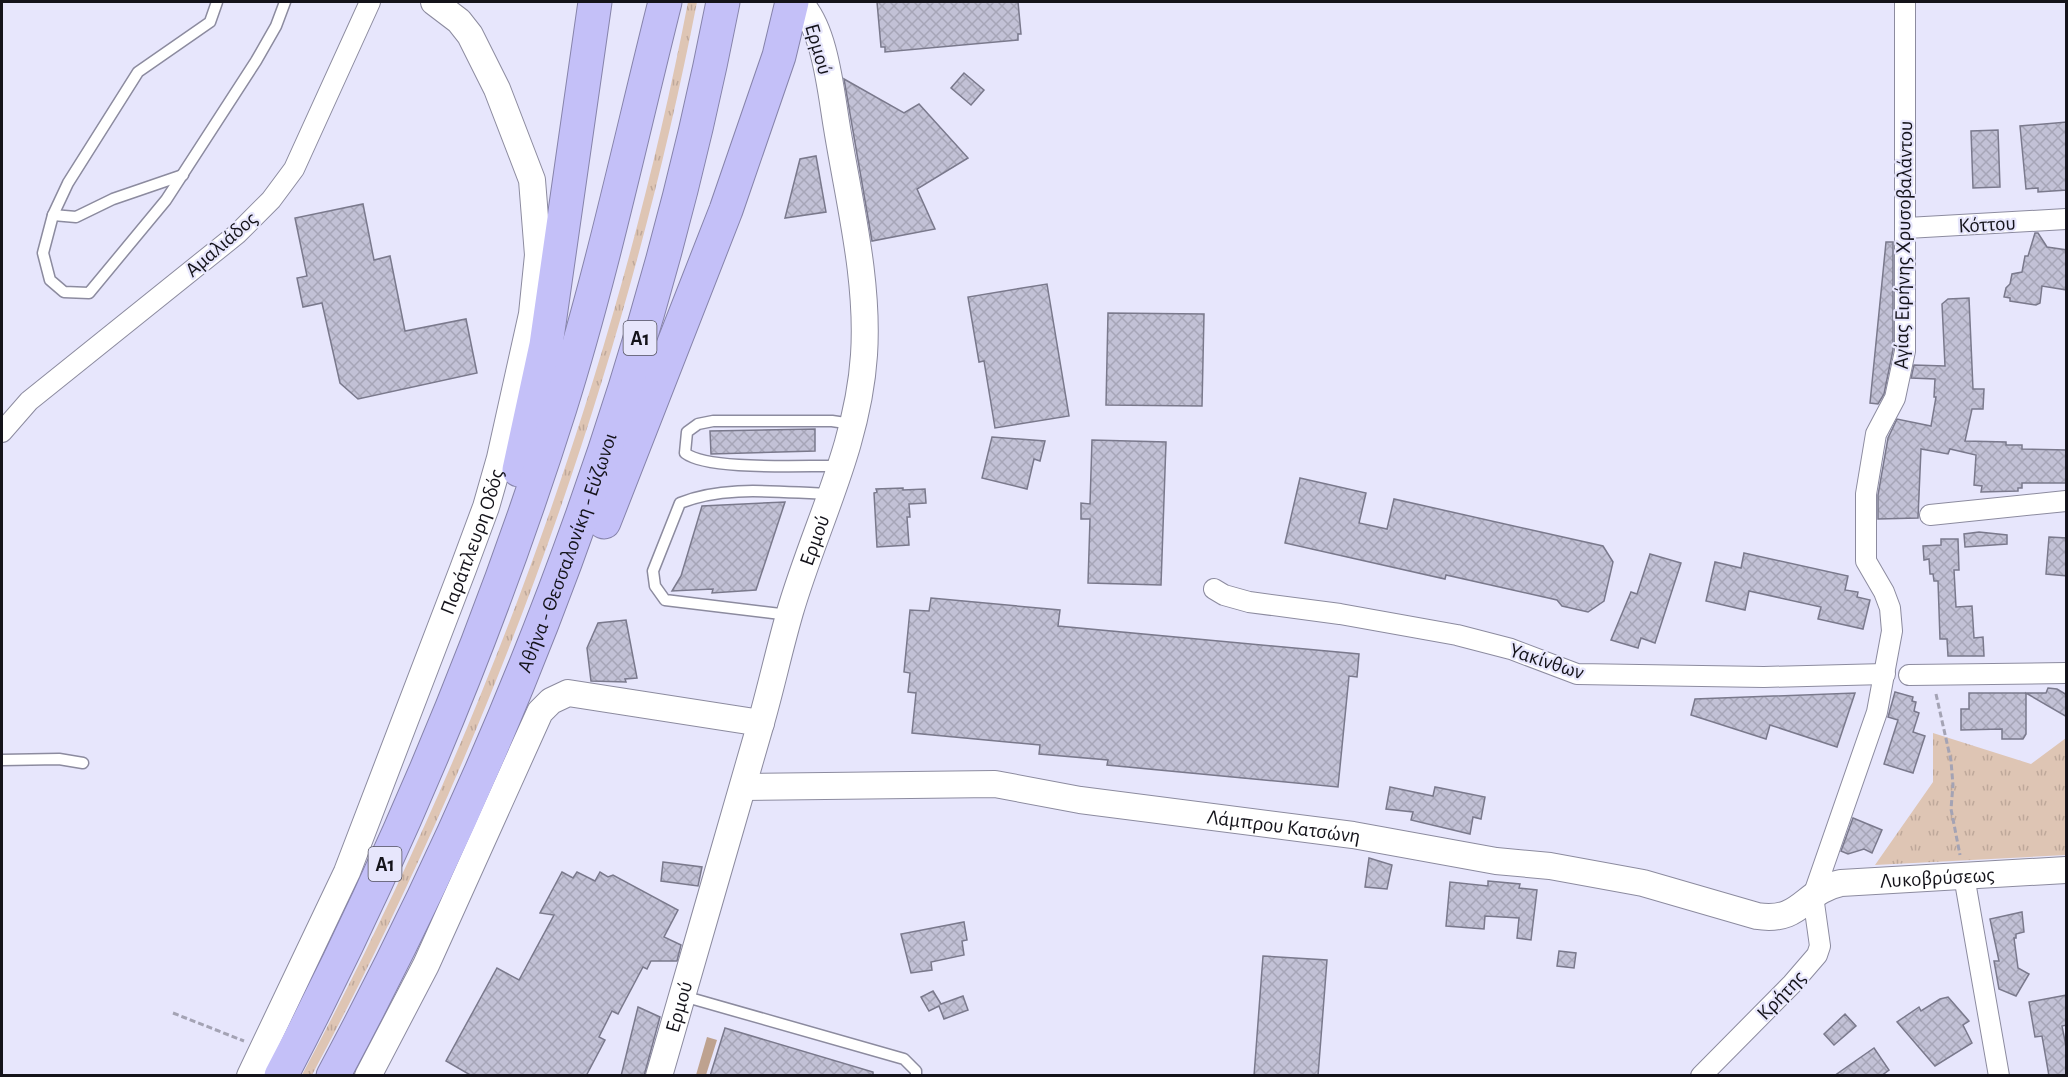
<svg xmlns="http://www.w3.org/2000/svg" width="2068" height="1077" font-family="'Alegreya Sans',sans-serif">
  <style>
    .grass { fill: url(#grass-tufts) }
    .water { fill: #bea28f }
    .building { fill: url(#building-cross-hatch); stroke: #7a798c; stroke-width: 1.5 }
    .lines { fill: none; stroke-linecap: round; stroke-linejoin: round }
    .service-casing { stroke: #8c8b9f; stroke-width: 13 }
    .minor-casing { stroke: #8c8b9f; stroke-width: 22 }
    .tertiary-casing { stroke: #8c8b9f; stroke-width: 28 }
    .motorway-casing { stroke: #8683aa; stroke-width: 35 }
    .path { stroke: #a4a3b4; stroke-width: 3; stroke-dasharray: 6 3; stroke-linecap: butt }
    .service { stroke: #fff; stroke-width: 10 }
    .minor { stroke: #fff; stroke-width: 20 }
    .tertiary { stroke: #fff; stroke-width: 26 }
    .motorway { stroke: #c4c0f8; stroke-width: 33 }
    .labels { text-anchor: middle; stroke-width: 4.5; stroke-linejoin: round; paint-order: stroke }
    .shield { fill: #e7e6fc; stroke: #53525e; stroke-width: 1.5 }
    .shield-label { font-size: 20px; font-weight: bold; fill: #14131a }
    .street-label { font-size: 21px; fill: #14131a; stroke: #e7e6fc }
  </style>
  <defs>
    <pattern id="grass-tufts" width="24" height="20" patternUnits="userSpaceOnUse" patternTransform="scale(1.5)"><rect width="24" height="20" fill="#dec5b4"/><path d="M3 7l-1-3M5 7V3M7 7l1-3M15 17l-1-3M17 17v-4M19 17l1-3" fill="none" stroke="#bea89a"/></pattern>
    <pattern id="building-cross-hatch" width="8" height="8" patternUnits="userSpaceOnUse" patternTransform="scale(1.5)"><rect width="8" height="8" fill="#c2c1d6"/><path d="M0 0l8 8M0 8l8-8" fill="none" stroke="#a6a5b7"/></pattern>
  </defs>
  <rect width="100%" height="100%" fill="#e7e6fc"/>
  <g class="grass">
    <path d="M688 2H697C624 376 492 739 312 1075H302C481 740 616 376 688 2Z"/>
    <polygon points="1933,733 2031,764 2066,738 2066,855 1875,865 1933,782"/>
  </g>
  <polygon class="water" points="707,1037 717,1040 706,1075 696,1075"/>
  <g class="building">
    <polygon points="877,2 1018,2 1021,34 1018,34 1018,40 885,52 885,47 881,47"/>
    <polygon points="964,73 984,90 971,105 951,88"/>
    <polygon points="844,79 904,113 919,104 968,158 917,189 935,229 872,241"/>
    <polygon points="2067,122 2067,190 2038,192 2038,188 2026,189 2020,126"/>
    <polygon points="1998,130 2000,187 1973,188 1971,131"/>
    <polygon points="816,156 826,212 785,218 800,159"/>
    <polygon points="363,204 374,260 390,256 405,331 466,319 477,373 358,399 340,383 322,303 303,307 297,278 307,276 295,218"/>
    <polygon points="2035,233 2038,233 2047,247 2067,250 2067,290 2042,286 2040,303 2036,305 2010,301 2010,298 2004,297 2006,288 2010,284 2012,274 2022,272 2025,256 2028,256"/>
    <polygon points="1886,242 1893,242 1893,350 1884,394 1878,404 1870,403"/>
    <polygon points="1047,284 1069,416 995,428 984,361 979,362 968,297"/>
    <polygon points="1969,298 1973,389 1984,389 1983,409 1972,409 1965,441 2006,442 2006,445 2022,445 2022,449 2067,450 2067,483 2022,483 2022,488 2018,488 2018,491 1981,492 1982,486 1974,485 1976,455 1950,449 1948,454 1921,449 1918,518 1878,519 1878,495 1888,438 1897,419 1931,426 1936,397 1934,397 1935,379 1911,378 1914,365 1945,366 1942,304 1948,299"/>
    <polygon points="1108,313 1204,314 1202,406 1106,405"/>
    <polygon points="815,429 815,451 711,454 710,431"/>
    <polygon points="992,437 1045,441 1040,461 1034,459 1027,489 982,478"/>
    <polygon points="1092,440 1166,442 1161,585 1088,583 1090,519 1081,519 1081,503 1090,504"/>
    <polygon points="1300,478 1366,493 1359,523 1387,529 1394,499 1603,546 1613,562 1604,601 1588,612 1562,606 1557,600 1446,575 1445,579 1285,543"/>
    <polygon points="903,488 903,490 925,489 926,503 909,504 910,517 907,517 909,545 877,547 874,493 877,492 876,489"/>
    <polygon points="785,502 756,590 712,593 713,589 672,591 681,576 702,506"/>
    <polygon points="1979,532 2007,535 2007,544 1965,547 1964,534"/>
    <polygon points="2049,537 2067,538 2067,576 2046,574"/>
    <polygon points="1941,539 1958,539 1959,570 1954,570 1956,607 1972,606 1974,638 1983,637 1984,656 1948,656 1947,639 1940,639 1938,581 1934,581 1933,574 1930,574 1929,559 1924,560 1923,546 1941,545"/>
    <polygon points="1744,553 1848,576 1845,590 1858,592 1857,597 1870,600 1863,629 1818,619 1821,607 1749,591 1745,610 1706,601 1715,562 1741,568"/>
    <polygon points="1650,554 1681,563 1655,643 1641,638 1638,648 1611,640 1631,592 1637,594"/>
    <polygon points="931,598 1060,610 1058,626 1359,654 1357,677 1349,676 1338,787 1107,765 1108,760 1039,754 1040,745 912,733 916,693 908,692 910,673 904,672 910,610 929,611"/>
    <polygon points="626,620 637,678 625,679 626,682 591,681 587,648 598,623"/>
    <polygon points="2048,688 2057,689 2067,695 2067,717 2026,693 2026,734 2023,739 2002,739 2002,729 1961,730 1961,709 1969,709 1969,693 2046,693"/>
    <polygon points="1895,692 1913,697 1912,701 1916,702 1914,711 1919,713 1913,732 1925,736 1913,773 1884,764 1898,720 1888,717"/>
    <polygon points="1855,693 1837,747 1770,725 1766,739 1691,715 1695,699"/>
    <polygon points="1390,787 1433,796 1435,787 1485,797 1481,819 1473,817 1470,834 1411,820 1413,812 1386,809"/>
    <polygon points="1853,818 1882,830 1872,853 1864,849 1848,854 1841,851"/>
    <polygon points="1369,858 1392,865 1387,889 1365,887"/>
    <polygon points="663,862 702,867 698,886 661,881"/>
    <polygon points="562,872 573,878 577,872 595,881 600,872 608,877 613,875 678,910 664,937 681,945 677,961 651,961 647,969 643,967 618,1014 612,1011 599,1037 605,1040 586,1076 472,1076 446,1061 497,968 519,980 554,915 540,913"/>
    <polygon points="1488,881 1520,884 1519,888 1537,890 1531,940 1517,938 1519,918 1485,916 1484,929 1446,926 1450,882 1488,886"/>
    <polygon points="2022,912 2024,932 2016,934 2016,938 2014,938 2018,968 2029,974 2016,996 1999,989 1994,961 1999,961 1990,919"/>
    <polygon points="964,922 967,940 962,941 964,955 931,962 932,970 911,973 901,934"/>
    <polygon points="1559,951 1576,953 1574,968 1557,966"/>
    <polygon points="1263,956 1327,960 1318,1076 1254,1076"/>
    <polygon points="933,991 941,1004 963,996 968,1010 944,1019 939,1006 929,1011 921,997"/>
    <polygon points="2067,995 2067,1025 2062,1026 2067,1051 2067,1076 2049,1076 2042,1036 2035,1037 2029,1002"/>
    <polygon points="1948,997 1969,1021 1963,1025 1972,1043 1935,1066 1897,1022 1919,1007 1921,1011 1940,999"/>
    <polygon points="638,1007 660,1017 644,1076 621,1076"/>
    <polygon points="1845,1014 1856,1026 1834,1045 1824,1034"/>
    <polygon points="725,1028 873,1072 873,1076 710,1076"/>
    <polygon points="1874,1048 1889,1070 1881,1076 1834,1076"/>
  </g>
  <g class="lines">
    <g class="service-casing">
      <g id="service">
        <polyline points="217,2 210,22 138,72 68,183 53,215 43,253 50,280 64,292 89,293 166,200 256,61 276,26 285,2"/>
        <polyline points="53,215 76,217 113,199 183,175"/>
        <path d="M840 466C807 465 708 471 685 453L687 432 698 424 713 421H832L852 424"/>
        <path d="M789 615 665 600 655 586 653 571 680 503C726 484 783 493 832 494"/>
        <polyline points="2,760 59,759 83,763"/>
        <polyline points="683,996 904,1059 916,1071 916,1076"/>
      </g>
    </g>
    <g class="minor-casing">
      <g id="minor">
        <polyline points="1907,228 2066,219"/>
        <polyline points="2,432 29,401 237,234 271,200 294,169 370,2"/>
        <polyline points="1930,515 2066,501"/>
        <polyline points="1214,589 1224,595 1249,602 1340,614 1457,635 1511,649 1577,674 1764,677 1885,674"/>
        <polyline points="1909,675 2066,673"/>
        <polyline points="1964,876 1999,1076"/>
        <polyline points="1701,1076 1792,984 1817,955 1820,946 1813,896 1877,712 1892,631 1890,608 1884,592 1866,561 1866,494 1876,434 1895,398 1905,351 1905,2"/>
      </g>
    </g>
    <g class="tertiary-casing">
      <g id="tertiary">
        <path id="s1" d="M743 787 995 784 1080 800 1353 835 1496 861 1550 866 1643 883 1757 916C1802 923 1803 891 1841 883L2066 870"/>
        <path id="s2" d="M250 1076 347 872 463 569 486 507 500 458 532 314 538 255 532 180 497 89 470 35 459 21 434 2"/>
        <polyline points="368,1076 426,965 540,712 551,701 568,693 761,723"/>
        <path id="s3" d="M659 1076C692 959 727 843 760 726 771 688 779 650 790 612 815 526 858 447 864 355 869 280 849 202 837 128 831 93 825 25 798 2"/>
      </g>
    </g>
    <g class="motorway-casing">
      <g id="motorway">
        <polyline points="519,470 546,345 595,2"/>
        <polyline points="604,522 726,210 779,56 792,2"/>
        <path d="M281 1076C393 862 487 638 560 408 602 274 631 137 665 2"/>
        <path id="s4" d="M333 1076C514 738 650 378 723 2"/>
      </g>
    </g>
    <g class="path">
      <polyline points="1936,694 1951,761 1953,785 1951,809 1960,855"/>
      <polyline points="173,1013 244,1041"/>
    </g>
    <use href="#service" class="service"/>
    <use href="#minor" class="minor"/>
    <use href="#tertiary" class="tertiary"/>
    <use href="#motorway" class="motorway"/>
  </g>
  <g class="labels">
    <g class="shield">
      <rect x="623.5" y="321" width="33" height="34" rx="4.5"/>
      <rect x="368.5" y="847" width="33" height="34" rx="4.5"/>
    </g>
    <g class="shield-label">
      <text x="640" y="345">Α1</text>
      <text x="385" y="871">Α1</text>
    </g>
    <g class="street-label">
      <text transform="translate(819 49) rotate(74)" y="7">Ερμού</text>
      <text transform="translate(1987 224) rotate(-3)" y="7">Κόττου</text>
      <text transform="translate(221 244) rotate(-41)" y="7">Αμαλιάδος</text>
      <text transform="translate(1903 245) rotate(-89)" y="7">Αγίας Ειρήνης Χρυσοβαλάντου</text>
      <text dy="7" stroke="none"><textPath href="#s3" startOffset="558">Ερμού</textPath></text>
      <text dy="7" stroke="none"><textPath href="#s2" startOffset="579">Παράπλευρη Οδός</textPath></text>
      <text dy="7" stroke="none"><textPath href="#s4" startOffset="574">Αθήνα - Θεσσαλονίκη - Εύζωνοι</textPath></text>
      <text transform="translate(1547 661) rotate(18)" y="7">Υακίνθων</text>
      <text dy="7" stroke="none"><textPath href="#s1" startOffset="544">Λάμπρου Κατσώνη</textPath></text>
      <text dy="7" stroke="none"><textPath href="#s1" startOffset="1216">Λυκοβρύσεως</textPath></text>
      <text transform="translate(1781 995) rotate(-46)" y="7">Κρήτης</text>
      <text dy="7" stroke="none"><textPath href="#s3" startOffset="72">Ερμού</textPath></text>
    </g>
  </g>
  <rect width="2068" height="1077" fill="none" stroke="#14131a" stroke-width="6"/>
</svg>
